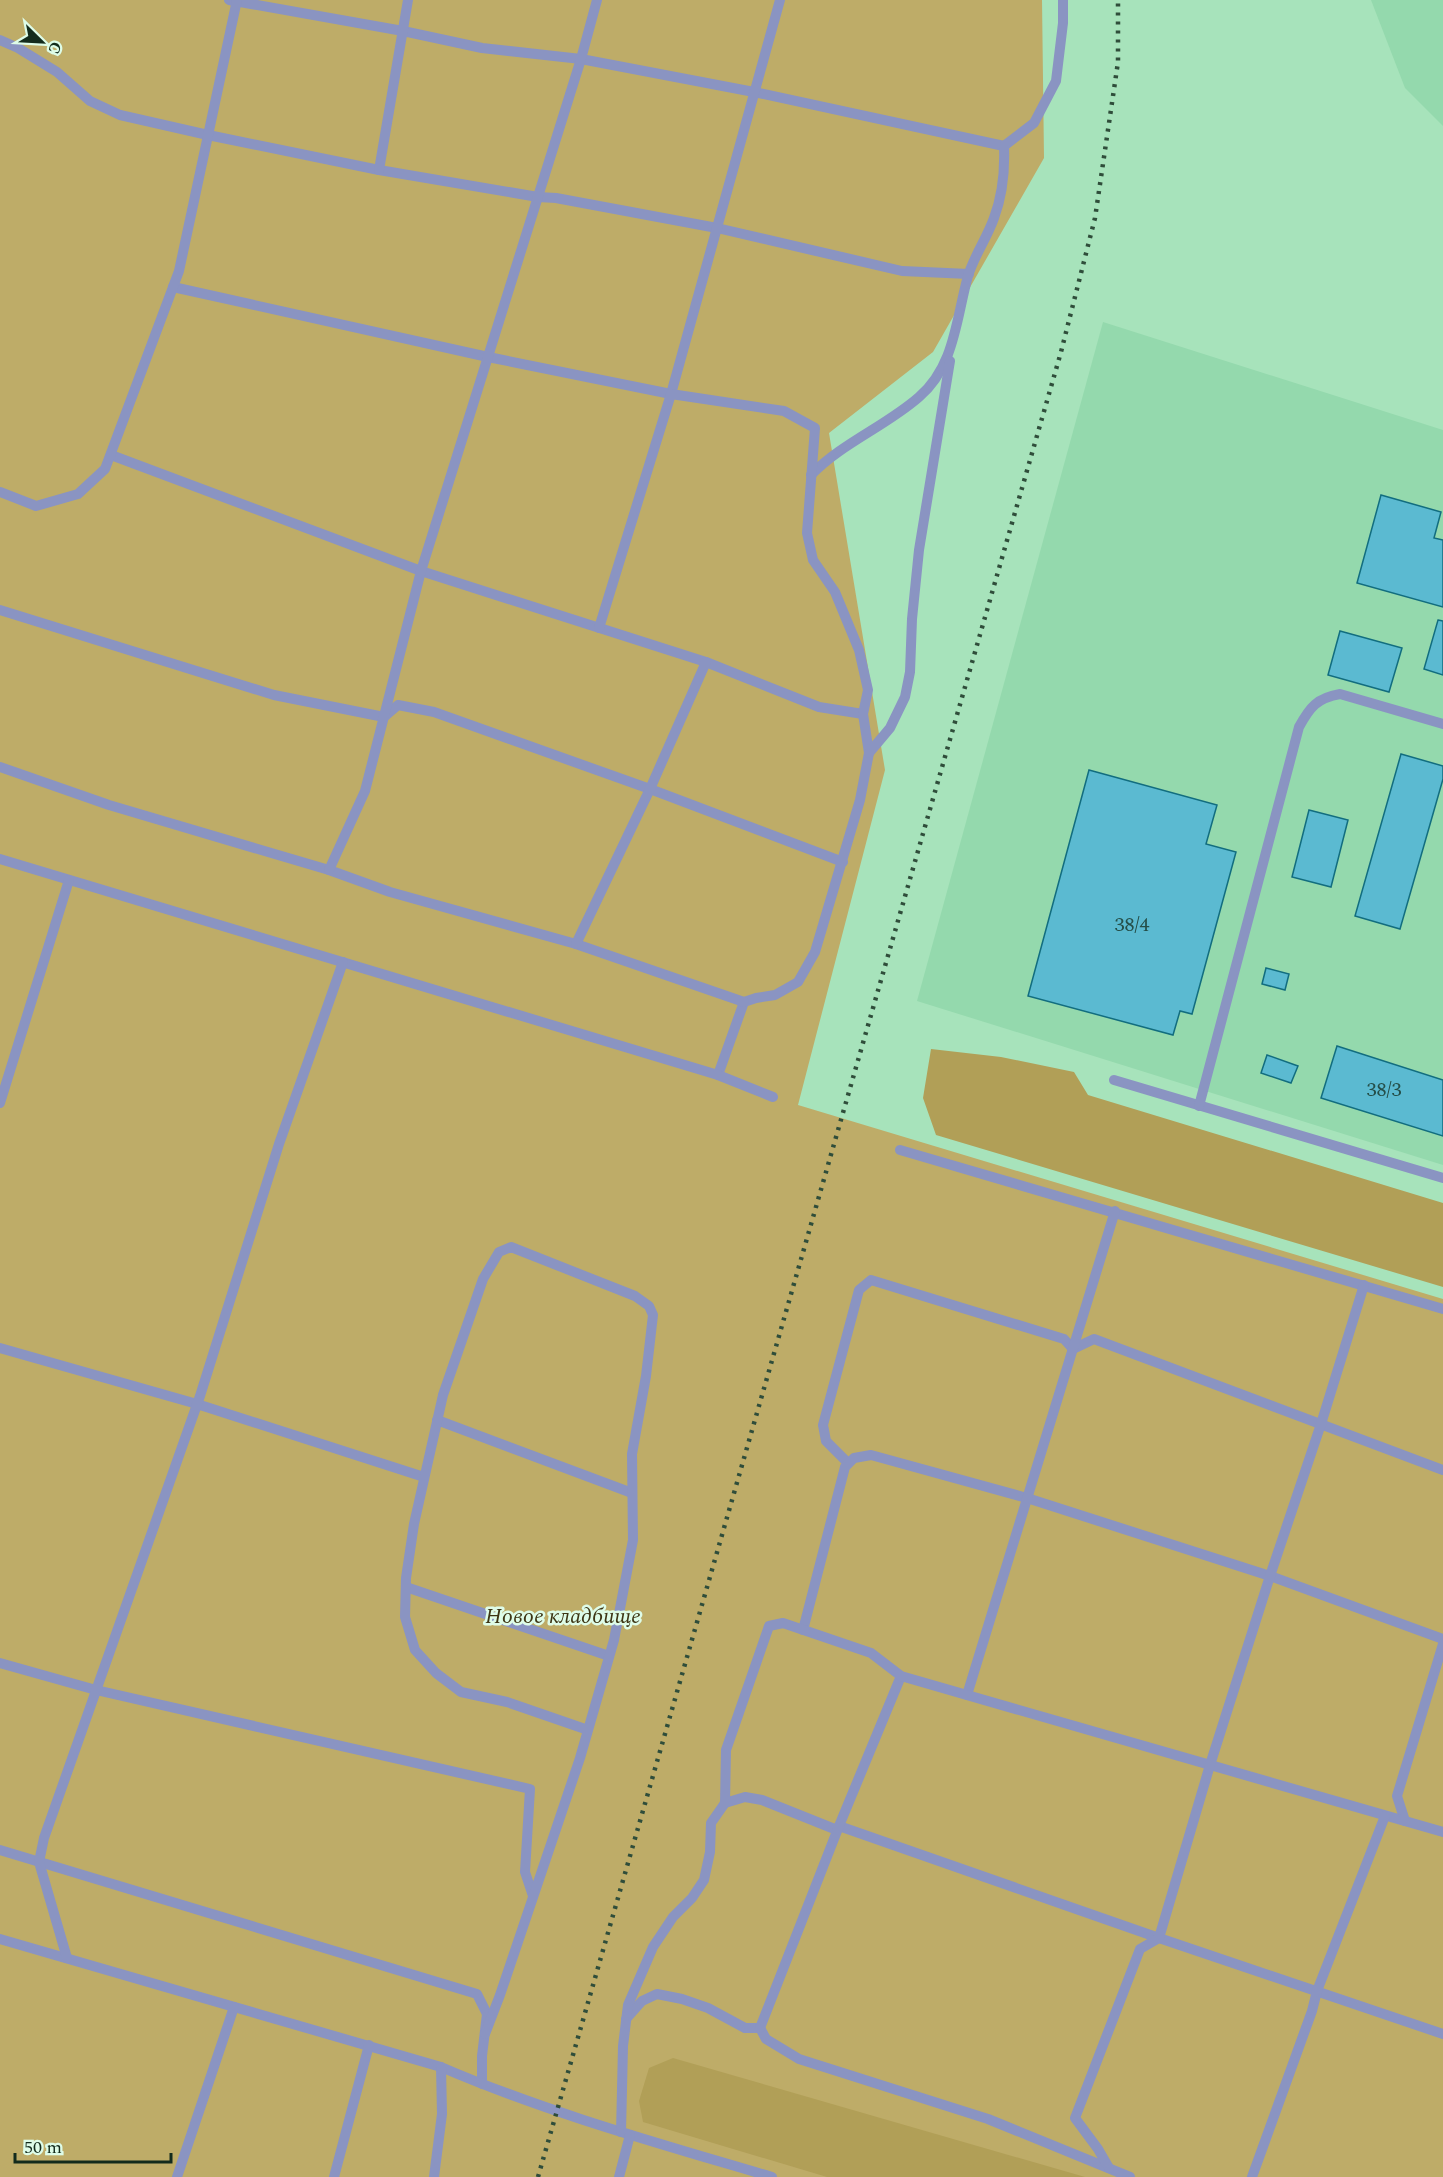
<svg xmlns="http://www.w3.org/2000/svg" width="1443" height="2177" font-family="Spectral,serif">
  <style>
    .built { fill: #94d9ad }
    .green { fill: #beac68 }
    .forest { fill: #b19f57 }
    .building { fill: #5bbad1; stroke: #126d7f; stroke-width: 1.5 }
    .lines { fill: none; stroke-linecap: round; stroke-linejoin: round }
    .lane { stroke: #8a94c2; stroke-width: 10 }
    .rail { stroke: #2f4d3a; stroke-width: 4.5; stroke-dasharray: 3 6; stroke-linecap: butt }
    .labels { text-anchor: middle; stroke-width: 5; stroke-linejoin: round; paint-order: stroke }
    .number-label { font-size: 20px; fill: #254f49 }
    .park-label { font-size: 22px; font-style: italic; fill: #3d3514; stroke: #defce8 }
  </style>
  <rect width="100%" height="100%" fill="#a7e3bb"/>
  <g class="built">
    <polygon points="1371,0 1443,0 1443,126 1405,88"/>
    <polygon points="1103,322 1443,430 1443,1165 917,1001"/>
  </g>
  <polygon class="green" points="0,0 1042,0 1044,158 933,352 829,433 885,770 798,1105 1443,1299 1443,2177 0,2177"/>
  <g class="forest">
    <polygon points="931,1049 1001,1057 1074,1072 1088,1095 1443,1203 1443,1287 936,1135 923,1098"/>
    <polygon points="673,2058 1085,2177 827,2177 643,2122 639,2101 649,2068"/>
  </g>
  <g class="building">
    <polygon points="1381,495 1441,512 1434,538 1443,540 1443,607 1357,583"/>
    <polygon points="1438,620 1443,621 1443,675 1424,669"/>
    <polygon points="1340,631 1402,648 1389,692 1328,675"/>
    <polygon points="1401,754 1443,766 1443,779 1400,929 1355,916"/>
    <polygon points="1089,770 1217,805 1206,844 1236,852 1192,1014 1180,1011 1173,1035 1028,996"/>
    <polygon points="1309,810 1348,820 1331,887 1292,877"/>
    <polygon points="1266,968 1289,974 1285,990 1262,984"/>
    <polygon points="1337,1046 1443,1080 1443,1136 1321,1098"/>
    <polygon points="1267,1055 1298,1066 1291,1083 1261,1073"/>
  </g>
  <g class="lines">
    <g class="lane">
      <polyline points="229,0 403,31 482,48 581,59 754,92 1004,146"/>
      <polyline points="0,40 18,48 57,72 90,101 120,115 208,135 379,170 538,197 556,198 717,228 902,271 969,274"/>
      <polyline points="379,170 408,0"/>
      <polyline points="173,287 488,357 671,394 780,0"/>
      <polyline points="111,455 421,571 706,662 819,707 863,714"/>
      <path d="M811 475C842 443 886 426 919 397 955 366 956 319 968 276 974 256 987 238 994 218 1003 194 1005 171 1004 146L1034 123 1056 81 1063 23V0"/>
      <polyline points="0,492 36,506 78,494 105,469 179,271 237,0"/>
      <polyline points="0,610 274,695 384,717 398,705 434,712 650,789 843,862"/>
      <polyline points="599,628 671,394 784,411 815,428 807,533 813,560 835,592 859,650 868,690 863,714 869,753 860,800 815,952 798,982 775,995 756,998 744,1002 718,1075"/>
      <polyline points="869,753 890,728 905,697 910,672 912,619 919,550 950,361"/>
      <polyline points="0,767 109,805 329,870 390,892 576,944 744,1002"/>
      <polyline points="0,859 718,1075 773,1097"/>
      <polyline points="329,870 365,791 421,571 581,59 597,0"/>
      <polyline points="576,944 650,789 706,662"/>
      <polyline points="1114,1080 1443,1178"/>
      <polyline points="0,1103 69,880"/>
      <path d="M1199 1106 1299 727C1310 707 1317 698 1340 694L1443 724"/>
      <polyline points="900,1150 1443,1309"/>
      <polyline points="0,1348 197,1404 424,1477"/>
      <polyline points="437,1420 632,1493"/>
      <polyline points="848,1463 826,1441 823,1425 859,1290 871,1280 1064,1339 1073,1349 1094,1339 1443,1470"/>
      <polyline points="406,1587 609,1656"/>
      <polyline points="803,1630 845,1467 854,1458 871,1455 1027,1498 1270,1576 1443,1639"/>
      <polyline points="0,1663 96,1690 530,1789 525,1872 533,1896"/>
      <polyline points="967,1695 1115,1211"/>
      <polyline points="725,1803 745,1797 762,1800 837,1830"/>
      <polyline points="1405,1821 1397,1796 1443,1644"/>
      <polyline points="839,1826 1159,1938 1443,2034"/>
      <polyline points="0,1850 477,1994 487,2014 482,2056 482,2084"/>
      <path d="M0 1939 441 2067C548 2113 661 2144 772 2177"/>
      <polyline points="67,1958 39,1862 44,1838 200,1396 279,1144 343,962"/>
      <polyline points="626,2019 642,2001 657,1994 682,1999 708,2008 745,2028 760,2028 766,2039 799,2059 988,2119 1130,2177"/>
      <polyline points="760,2028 839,1826 901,1676"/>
      <polyline points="485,2034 500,1995 580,1758 614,1640 633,1540 632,1454 646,1376 653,1315 649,1306 635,1296 511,1247 499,1252 483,1279 443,1395 414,1524 406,1578 405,1617 415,1650 436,1673 461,1692 507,1702 588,1730"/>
      <polyline points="621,2132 623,2046 628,2005 653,1947 673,1917 692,1898 704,1880 710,1852 711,1823 725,1803 726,1750 769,1626 783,1623 871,1653 901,1676 1443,1832"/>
      <polyline points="1109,2168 1098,2149 1075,2118 1140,1949 1159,1938 1210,1765 1270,1576 1321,1424 1364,1285"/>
      <polyline points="177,2177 234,2007"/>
      <polyline points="334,2177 369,2045"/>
      <polyline points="434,2177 442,2114 441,2067"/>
      <polyline points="619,2177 630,2135"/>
      <polyline points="1252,2177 1312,2011 1317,1991 1385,1816"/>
    </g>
    <polyline class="rail" points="538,2177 1061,352 1095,218 1118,62 1118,0"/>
  </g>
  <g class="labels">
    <g class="number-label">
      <text x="1132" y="931">38/4</text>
      <text x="1384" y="1096">38/3</text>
    </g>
    <g class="park-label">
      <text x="563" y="1623">Новое кладбище</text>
    </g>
  </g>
  <g transform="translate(42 42) rotate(114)" stroke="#defce8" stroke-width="4.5" paint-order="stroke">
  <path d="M0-4.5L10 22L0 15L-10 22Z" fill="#132b1c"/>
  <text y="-9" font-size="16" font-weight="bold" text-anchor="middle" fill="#132b1c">С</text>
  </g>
  <path d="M15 2153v9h156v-9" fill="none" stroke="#132b1c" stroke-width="3"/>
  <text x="24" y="2153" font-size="18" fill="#132b1c" stroke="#defce8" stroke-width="4.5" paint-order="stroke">50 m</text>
</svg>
